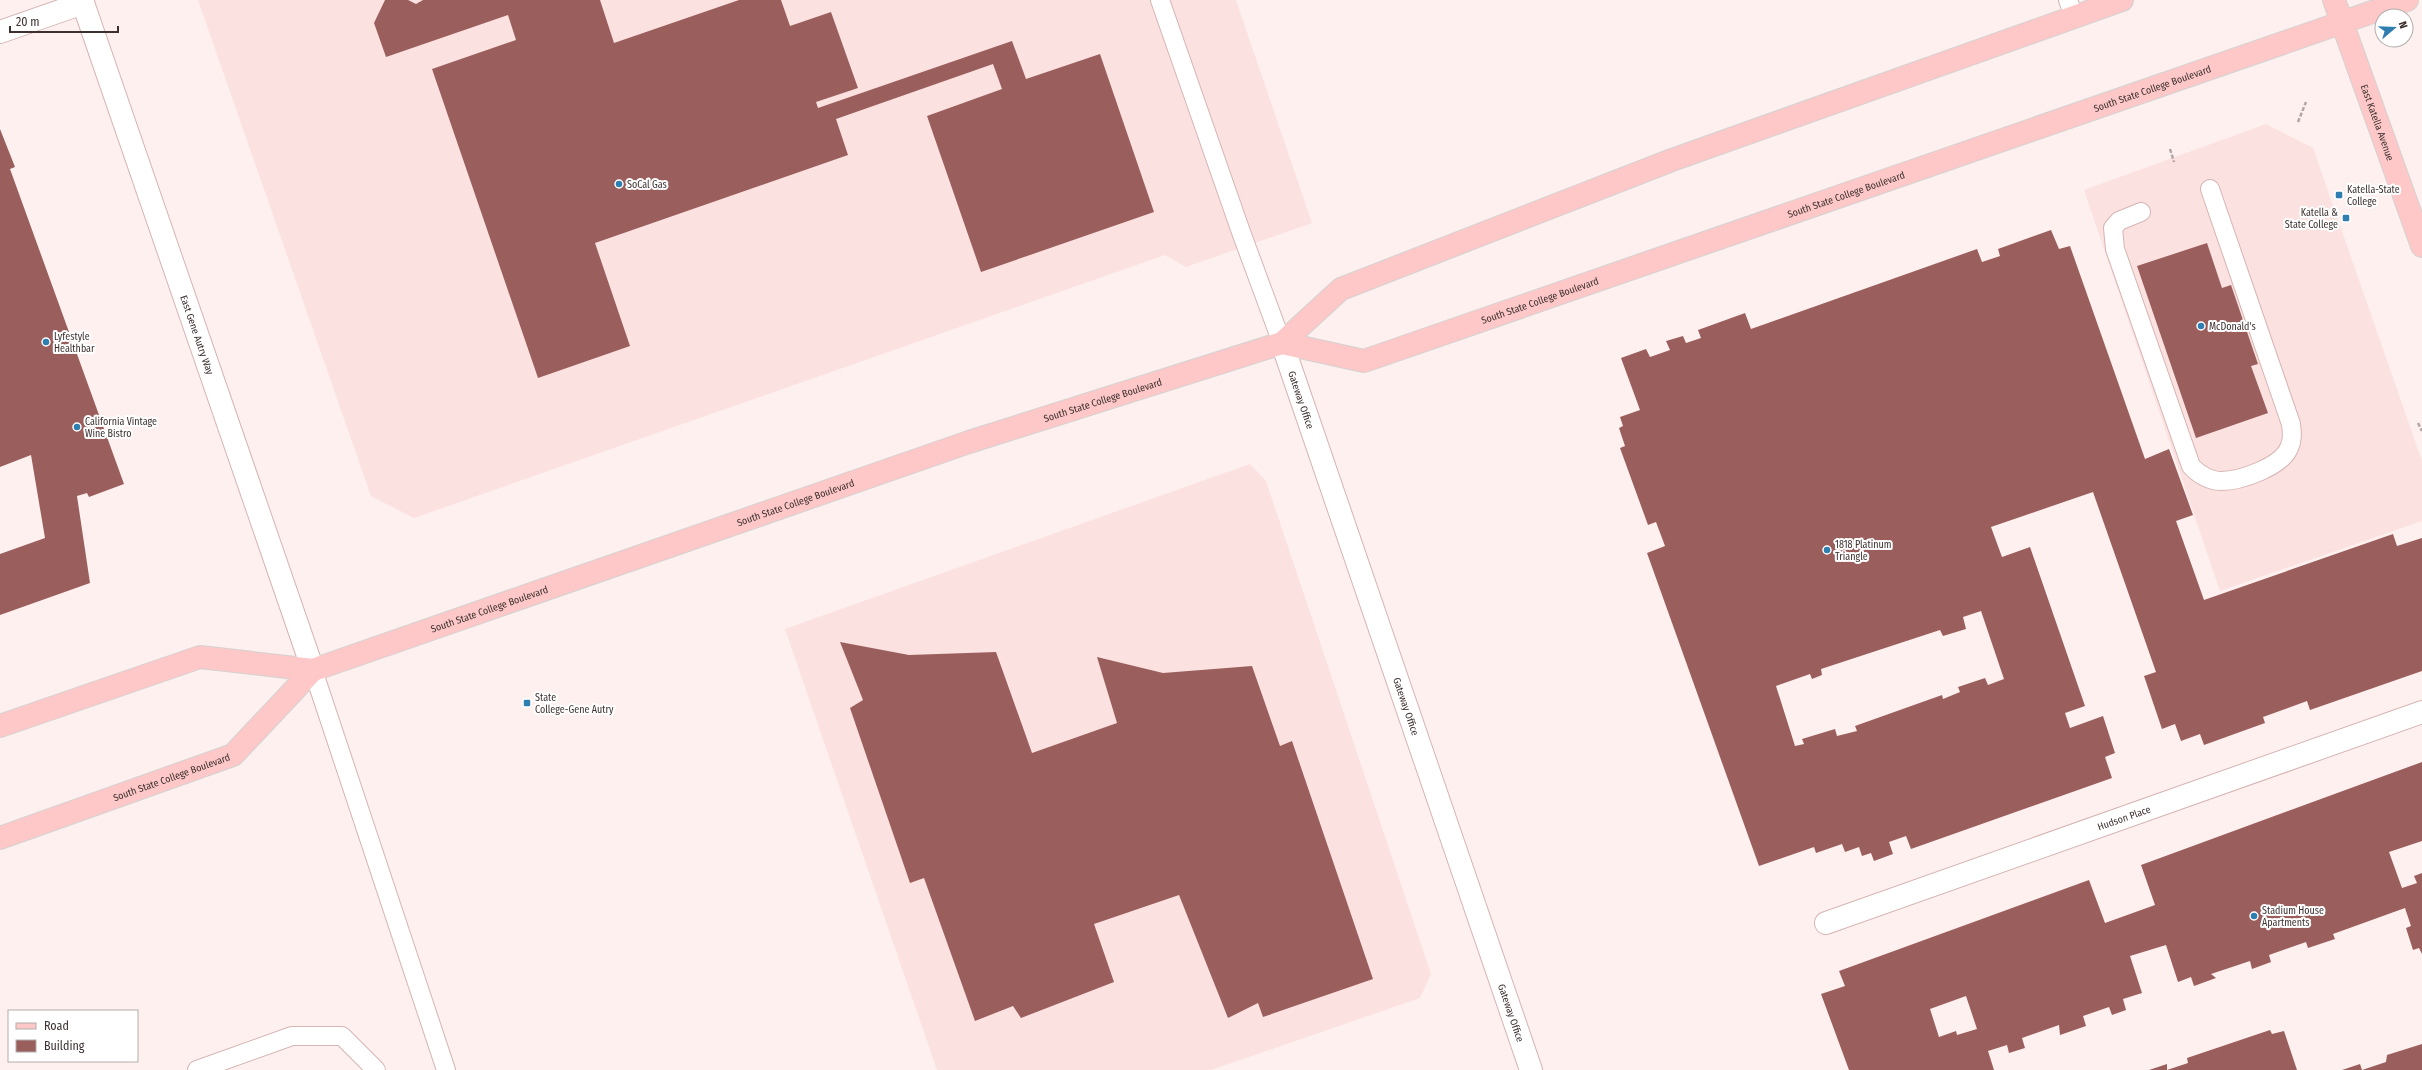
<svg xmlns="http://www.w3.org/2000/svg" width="2422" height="1070" font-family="'Fira Sans Condensed',sans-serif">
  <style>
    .built { fill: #fbe1e0 }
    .building { fill: #9a5f5d; fill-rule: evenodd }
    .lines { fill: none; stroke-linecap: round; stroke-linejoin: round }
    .lane-casing { stroke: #d5b5b3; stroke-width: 20 }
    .street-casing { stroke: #d5b5b3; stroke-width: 24 }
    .secondary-casing { stroke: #d5b5b3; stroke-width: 24 }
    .primary-casing { stroke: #d4d2d1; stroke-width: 24 }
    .path { stroke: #b4a6a5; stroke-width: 2.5; stroke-dasharray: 4 2; stroke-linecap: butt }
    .lane { stroke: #fff; stroke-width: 18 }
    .street { stroke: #fff; stroke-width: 22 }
    .secondary { stroke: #fff; stroke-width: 22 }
    .primary { stroke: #fdc8c7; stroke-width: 22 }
    .poi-dot { fill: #2f7eb0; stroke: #fff; stroke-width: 1.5 }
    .labels { text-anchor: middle; stroke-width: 4; stroke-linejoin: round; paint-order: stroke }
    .street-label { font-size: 10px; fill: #3d3130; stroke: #fff }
    .poi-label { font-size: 10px; fill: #3d3130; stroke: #fff; text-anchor: start }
  </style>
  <rect width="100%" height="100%" fill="#fef0ef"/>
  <g class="built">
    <polygon points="198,0 1236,0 1312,223 1186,267 1165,255 414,518 371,496"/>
    <polygon points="2266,124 2313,148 2422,461 2422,521 2220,591 2084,190"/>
    <polygon points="1250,464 1266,481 1431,974 1420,998 1211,1070 937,1070 785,629"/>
  </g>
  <g class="building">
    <polygon points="385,0 408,0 416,4 423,0 600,0 614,43 739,0 781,0 790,26 831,12 858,88 816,102 818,108 1012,41 1026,79 1100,54 1154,212 981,272 927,116 1002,89 993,64 836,119 848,155 595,243 630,346 538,378 432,69 516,40 508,15 386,57 374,23"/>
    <polygon points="0,129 15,167 10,169 124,484 89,497 87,493 77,496 90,583 0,615 0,554 45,538 31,455 0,467"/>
    <path d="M2051 230 2059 249 2070 246 2145 459 2169 449 2193 515 2176 521 2204 600 2393 534 2397 546 2422 538V671L2310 710 2307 701 2263 717 2265 723 2204 745 2200 734 2181 741 2175 724 2162 729 2144 676 2156 672 2093 492 1991 527 2002 557 2030 547 2085 706 2065 713 2070 728 2103 716 2115 753 2105 757 2112 778 1911 849 1906 836 1889 842 1893 854 1874 861 1871 853 1862 856 1859 847 1845 852 1842 844 1816 853 1814 847 1759 866 1647 553 1665 546 1656 522 1648 525 1620 448 1625 446 1619 428 1623 426 1620 417 1640 410 1621 358 1646 349 1650 357 1670 350 1666 341 1683 336 1686 343 1701 338 1698 330 1745 313 1751 329 1977 249 1982 262 2000 256 1998 249ZM1981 611 2004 679 1988 685 1985 678 1958 687 1960 692 1943 699 1942 695 1855 726 1857 731 1837 736 1835 729 1802 739 1804 744 1795 746 1776 686 1810 674 1812 679 1822 675 1821 669 1940 630 1943 636 1966 629 1963 617Z"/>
    <polygon points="2207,243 2222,288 2231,285 2258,364 2251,366 2268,413 2196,438 2137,266"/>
    <polygon points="840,642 909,655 996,652 1032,753 1117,723 1097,657 1163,673 1252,666 1280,746 1292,741 1373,979 1263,1017 1258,1003 1228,1018 1179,895 1094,924 1114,982 1021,1018 1013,1006 975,1021 924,878 910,883 850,708 863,700"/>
    <path d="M2422 762V841L2389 852 2402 888 2417 883 2414 876 2422 873V954L2419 948 2413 950 2406 928 2411 926 2405 908 2333 934 2335 939 2308 948 2306 942 2269 955 2271 962 2252 969 2250 961 2211 974 2216 978 2194 986 2191 977 2178 982 2166 945 2130 956 2142 993 2123 999 2126 1010 2112 1015 2109 1007 2083 1016 2086 1026 2060 1035 2059 1025 2022 1038 2025 1048 2009 1053 2007 1045 1988 1051 1994 1070H1849L1821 994 1845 986 1839 971 2089 880 2105 923 2155 905 2141 865ZM1966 996 1977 1029 1957 1035 1956 1031 1939 1037 1930 1009Z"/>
    <polygon points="2270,1030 2272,1034 2284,1031 2297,1070 2149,1070 2167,1064 2167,1070 2188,1063 2187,1058"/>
    <polygon points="2422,1044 2422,1070 2342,1070 2360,1064 2362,1070 2386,1062 2387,1055"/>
  </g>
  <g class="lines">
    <g class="lane-casing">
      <g id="lane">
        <polyline points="1160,0 1241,232 1282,343"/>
        <polyline points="2068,0 2074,16"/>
        <path d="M2141 212 2119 221 2113 228 2115 249 2191 466C2198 474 2210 481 2221 481 2240 481 2281 467 2289 448 2293 440 2292 433 2291 424L2210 189"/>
        <polyline points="313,670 446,1070"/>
        <polyline points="197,1070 292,1036 342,1036 376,1070"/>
      </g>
    </g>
    <g class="street-casing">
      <g id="street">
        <polyline points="0,32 83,3"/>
        <path id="s1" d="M1282 343 1531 1070"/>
        <path id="s2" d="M1826 923 2422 712"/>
      </g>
    </g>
    <g class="secondary-casing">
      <g id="secondary">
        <path id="s3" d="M82 0 313 670"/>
      </g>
    </g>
    <g class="primary-casing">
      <g id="primary">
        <path id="s4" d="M2334 0 2422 246"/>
        <path id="s5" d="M1282 343 1364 361 2407 0"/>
        <path id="s6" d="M0 726 200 657 313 670 969 442 1282 343 1341 289 1672 160 2122 0"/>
        <path id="s7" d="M0 838 233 755 313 670"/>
      </g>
    </g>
    <g class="path">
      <polyline points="2298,122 2306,102"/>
      <polyline points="2170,149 2174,162"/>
      <polyline points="2418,423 2422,431"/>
    </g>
    <use href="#lane" class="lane"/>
    <use href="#street" class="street"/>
    <use href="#secondary" class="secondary"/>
    <use href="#primary" class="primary"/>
  </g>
  <g class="poi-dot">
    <circle cx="619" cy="184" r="4"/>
    <rect x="2335" y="191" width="8" height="8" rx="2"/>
    <rect x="2342" y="214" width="8" height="8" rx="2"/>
    <circle cx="2201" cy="326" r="4"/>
    <circle cx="46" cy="342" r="4"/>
    <circle cx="77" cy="427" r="4"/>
    <circle cx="1827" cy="550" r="4"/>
    <rect x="523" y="699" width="8" height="8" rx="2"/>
    <circle cx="2254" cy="916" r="4"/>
  </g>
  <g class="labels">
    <g class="street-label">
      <text dy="4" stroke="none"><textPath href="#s5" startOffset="918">South State College Boulevard</textPath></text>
      <text dy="4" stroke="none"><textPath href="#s4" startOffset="130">East Katella Avenue</textPath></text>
      <text dy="4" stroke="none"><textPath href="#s5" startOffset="594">South State College Boulevard</textPath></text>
      <text dy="4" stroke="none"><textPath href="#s5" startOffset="270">South State College Boulevard</textPath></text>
      <text dy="4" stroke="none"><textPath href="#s3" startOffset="354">East Gene Autry Way</textPath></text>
      <text dy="4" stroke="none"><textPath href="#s6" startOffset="1160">South State College Boulevard</textPath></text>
      <text dy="4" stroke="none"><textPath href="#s1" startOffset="60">Gateway Office</textPath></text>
      <text dy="4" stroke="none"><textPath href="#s6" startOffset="836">South State College Boulevard</textPath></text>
      <text dy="4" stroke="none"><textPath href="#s6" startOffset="512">South State College Boulevard</textPath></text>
      <text dy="4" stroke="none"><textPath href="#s1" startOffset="384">Gateway Office</textPath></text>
      <text dy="4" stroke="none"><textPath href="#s7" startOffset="182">South State College Boulevard</textPath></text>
      <text dy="4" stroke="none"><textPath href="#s2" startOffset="316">Hudson Place</textPath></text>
      <text dy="4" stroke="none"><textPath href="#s1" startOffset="708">Gateway Office</textPath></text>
    </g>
    <g class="poi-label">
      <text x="627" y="188">SoCal Gas</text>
      <text x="2347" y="193">Katella-State<tspan x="2347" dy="12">College</tspan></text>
      <text x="2338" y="216" text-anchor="end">Katella &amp;<tspan x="2338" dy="12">State College</tspan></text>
      <text x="2209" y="330">McDonald's</text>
      <text x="54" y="340">Lyfestyle<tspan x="54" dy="12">Healthbar</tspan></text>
      <text x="85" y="425">California Vintage<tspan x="85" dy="12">Wine Bistro</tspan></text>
      <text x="1835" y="548">1818 Platinum<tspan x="1835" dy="12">Triangle</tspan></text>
      <text x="535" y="701">State<tspan x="535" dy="12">College-Gene Autry</tspan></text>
      <text x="2262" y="914">Stadium House<tspan x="2262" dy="12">Apartments</tspan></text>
    </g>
  </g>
  <rect x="8" y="1010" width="130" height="52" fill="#ffffff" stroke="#b1adac"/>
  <rect x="16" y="1023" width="20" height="6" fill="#fdc8c7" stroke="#b1adac"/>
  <text x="44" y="1030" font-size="12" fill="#3d3130">Road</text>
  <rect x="16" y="1040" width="20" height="12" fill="#9a5f5d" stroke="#b1adac"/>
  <text x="44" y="1050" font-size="12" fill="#3d3130">Building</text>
  <g transform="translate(2394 28) rotate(71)"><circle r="19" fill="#ffffff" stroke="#b1adac"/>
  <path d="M0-3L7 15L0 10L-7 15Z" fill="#2f7eb0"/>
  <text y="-6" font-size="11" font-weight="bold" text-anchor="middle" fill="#3d3130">N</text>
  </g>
  <path d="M10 26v6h108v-6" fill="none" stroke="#3d3130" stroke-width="2"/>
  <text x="16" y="26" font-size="12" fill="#3d3130" stroke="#ffffff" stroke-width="3" paint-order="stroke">20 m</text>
</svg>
